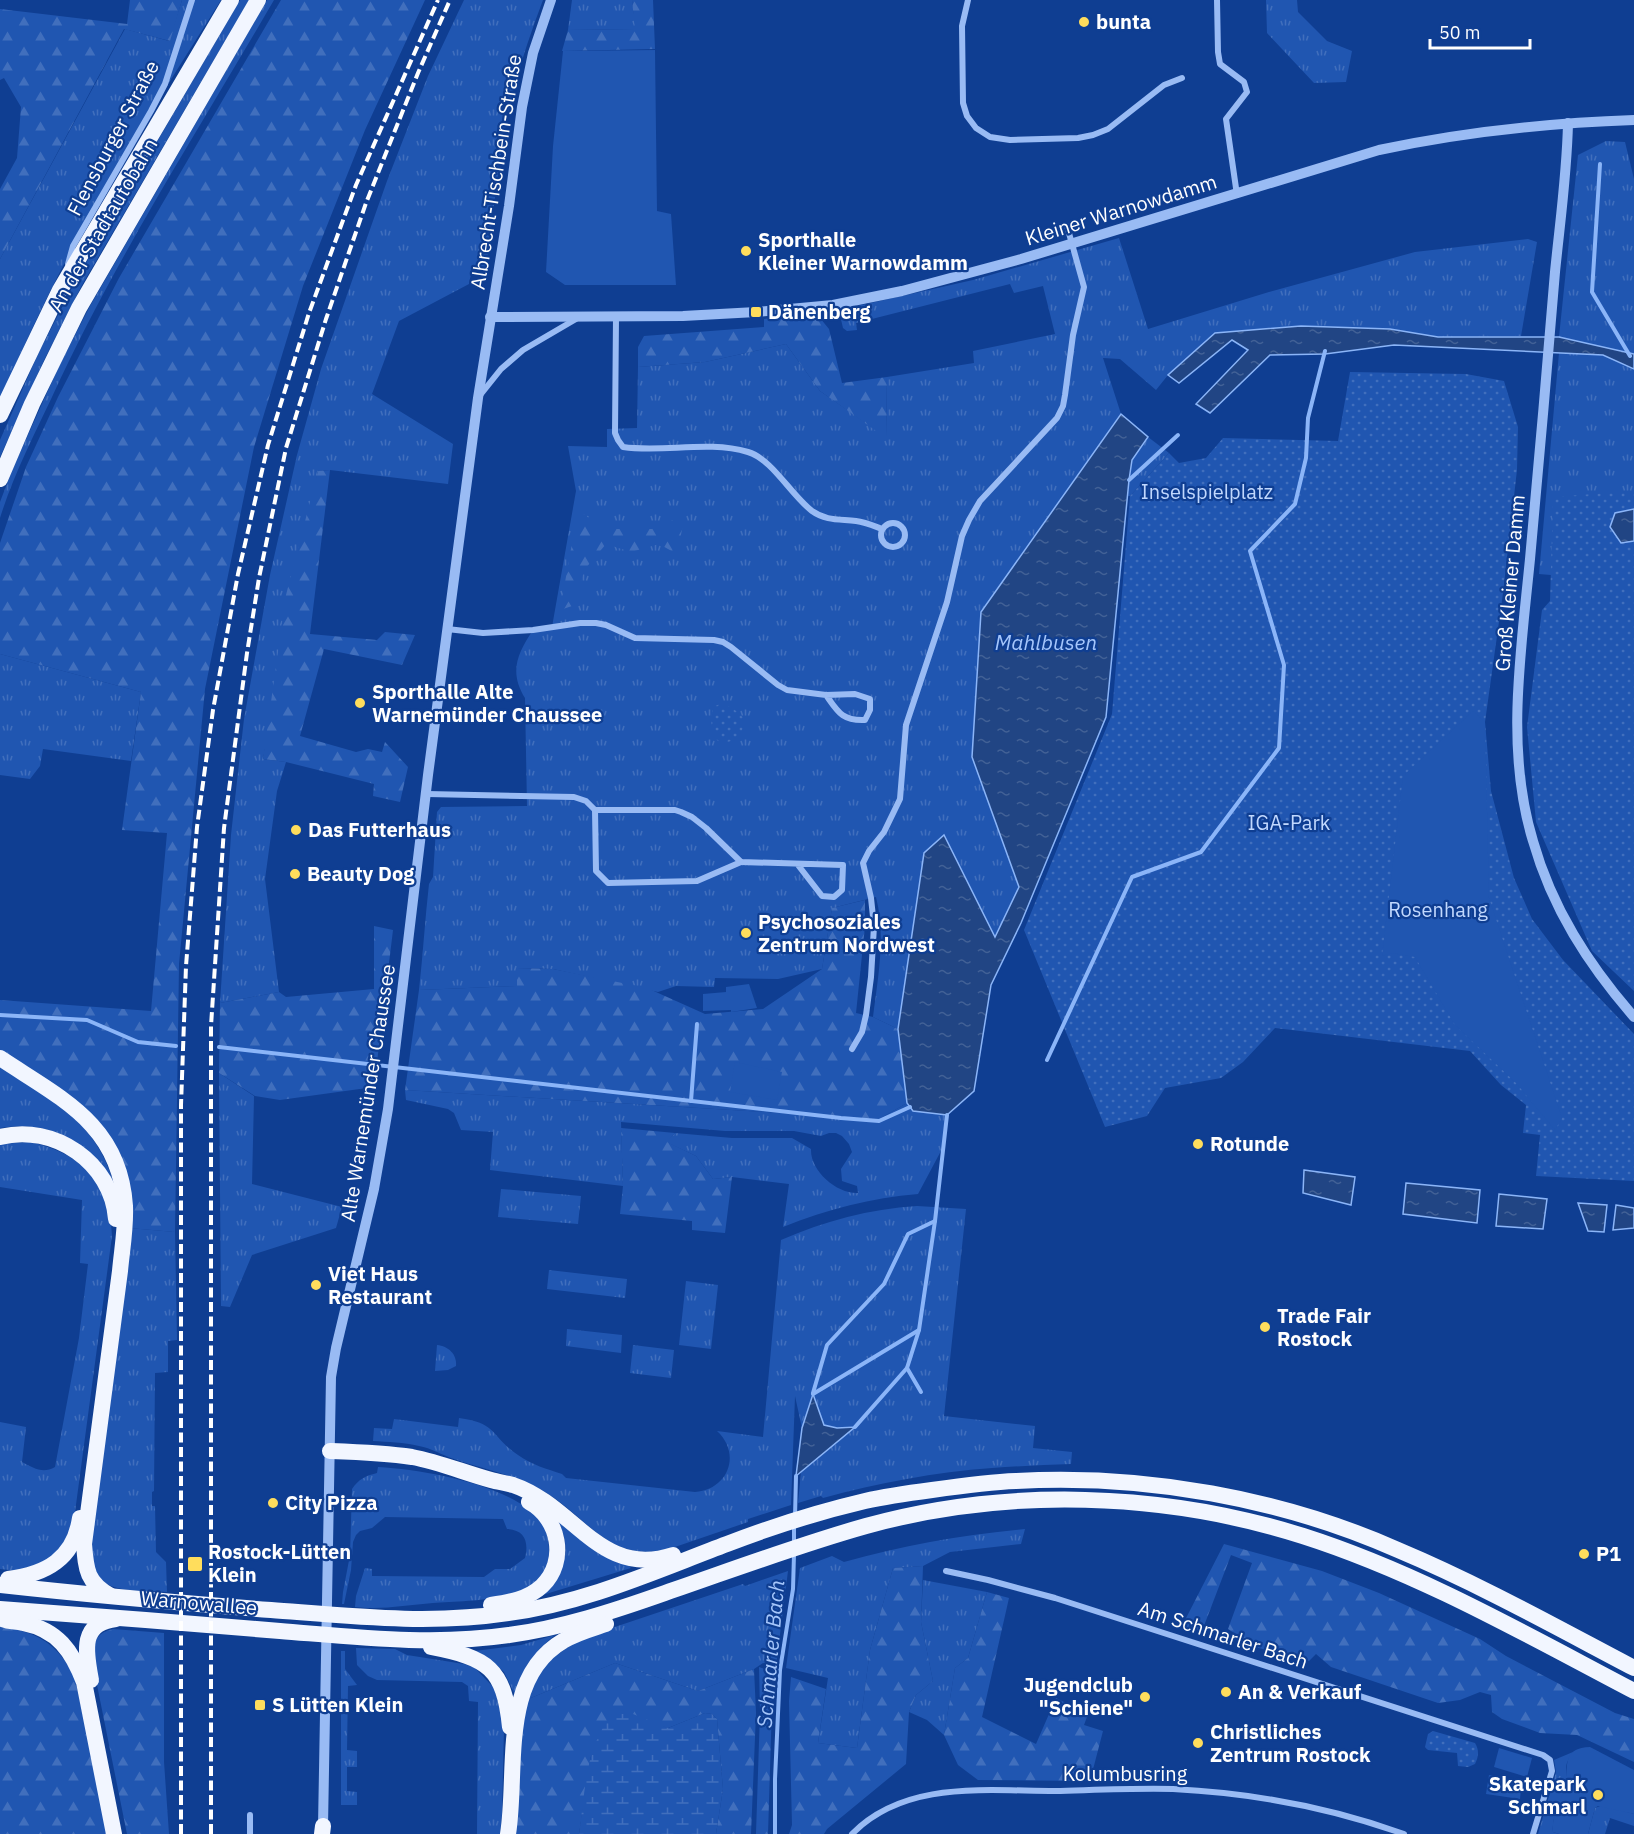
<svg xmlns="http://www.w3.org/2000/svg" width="1634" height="1834" font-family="'IBM Plex Sans',sans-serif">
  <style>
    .grass { fill: url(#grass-tufts) }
    .forest { fill: url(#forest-firs) }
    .wetland { fill: url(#wetland-marsh) }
    .park { fill: url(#park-dots) }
    .garden { fill: #2056b1 }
    .water { fill: url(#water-ripples); stroke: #8bb5f8; stroke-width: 1.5 }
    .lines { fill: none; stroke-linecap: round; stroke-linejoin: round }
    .stream { stroke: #8bb5f8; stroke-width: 4 }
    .minor { stroke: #99bbf4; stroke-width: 6 }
    .tertiary { stroke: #99bbf4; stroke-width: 10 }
    .trunk { stroke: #f2f6ff; stroke-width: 16 }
    .rail { stroke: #fff; stroke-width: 4; stroke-dasharray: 10 4.5; stroke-linecap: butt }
    .poi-dot { fill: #ffdd5c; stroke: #0f3e92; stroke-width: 2 }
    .labels { text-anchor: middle; stroke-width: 4.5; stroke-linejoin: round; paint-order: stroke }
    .poi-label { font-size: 20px; font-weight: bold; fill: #fff; stroke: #0f3e92; text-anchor: start }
    .street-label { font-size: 20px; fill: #fff; stroke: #0f3e92 }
    .park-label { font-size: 20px; fill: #c1d8fe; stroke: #0f3e92 }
    .water-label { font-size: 21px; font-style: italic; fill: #a5c6fb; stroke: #0f3e92 }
  </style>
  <defs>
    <pattern id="grass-tufts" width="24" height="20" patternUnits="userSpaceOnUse" patternTransform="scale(1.5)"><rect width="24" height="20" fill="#2056b1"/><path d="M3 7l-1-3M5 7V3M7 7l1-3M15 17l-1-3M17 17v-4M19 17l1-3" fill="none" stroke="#416fbd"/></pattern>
    <pattern id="forest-firs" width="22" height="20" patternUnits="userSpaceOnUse" patternTransform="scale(1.5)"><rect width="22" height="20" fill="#2056b1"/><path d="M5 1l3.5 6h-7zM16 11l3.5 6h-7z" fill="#416fbd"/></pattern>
    <pattern id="wetland-marsh" width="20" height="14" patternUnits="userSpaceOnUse" patternTransform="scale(1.5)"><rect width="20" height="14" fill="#2056b1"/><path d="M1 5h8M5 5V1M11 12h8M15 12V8" fill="none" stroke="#416fbd"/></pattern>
    <pattern id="park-dots" width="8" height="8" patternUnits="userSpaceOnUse" patternTransform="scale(1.5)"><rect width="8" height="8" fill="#2056b1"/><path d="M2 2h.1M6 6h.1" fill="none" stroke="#416fbd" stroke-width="1.8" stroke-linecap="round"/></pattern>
    <pattern id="water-ripples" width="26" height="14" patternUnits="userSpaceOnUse" patternTransform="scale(1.5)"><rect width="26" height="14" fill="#214584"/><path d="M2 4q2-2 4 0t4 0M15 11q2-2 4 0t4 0" fill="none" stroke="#426196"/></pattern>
  </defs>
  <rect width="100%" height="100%" fill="#0f3e92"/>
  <g class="grass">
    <path d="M182 0H221C170 81 118 162 73 247 46 297 23 348 0 400V259L125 29 169 41Z"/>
    <polygon points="240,0 249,0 82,285 45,358 0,457 0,440 38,354 75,282"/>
    <path d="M267 0H274C198 131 115 259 52 397 33 437 13 476 0 518V502L13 468 60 364 90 306Z"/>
    <path d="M464 0H543C532 29 522 58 514 88 499 148 494 213 485 274L471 273 469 284 399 321 372 394 453 444 448 484 330 470 318 471 263 759 286 762 277 791 265 879 279 992 220 1003 231 835 244 719 270 575 297 455 321 369 387 181 428 76Z"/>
    <polygon points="572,0 632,0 636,29 568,30"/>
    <polygon points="1266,0 1297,0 1298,12 1327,41 1352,51 1346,82 1314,83 1267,33"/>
    <polygon points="1606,141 1625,142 1634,179 1634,354 1559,337 1578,155"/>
    <path d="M1119 238 1148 329 1269 292 1415 252 1528 239 1537 242 1521 336 1438 337 1390 329 1215 333 1168 375 1156 390 1120 359 1103 358 1121 414 984 608 972 757 1019 887 995 938 944 835 924 853 898 1029 873 1017C878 977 886 936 876 897L832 908 822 969 778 979 715 978 714 987 676 986 658 992 553 969 518 968 517 986 419 990C423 954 425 919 429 884L433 877 437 812 441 807 527 806 525 698C509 672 517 654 533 630L552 627 576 491 568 446 607 447V429L637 428 638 367 705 362 786 344 820 391 886 437 887 377 974 363 973 351 1055 334 1043 286 1014 293 1010 284 856 323 857 330 847 331 843 328 840 315 844 309 973 280Z"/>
    <polygon points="1559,353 1603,355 1634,369 1634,509 1551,575 1539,574"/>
    <polygon points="1148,437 1169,453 1130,496 1127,496 1132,460"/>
    <polygon points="0,654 141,692 131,761 43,749 40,766 30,779 0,775"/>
    <path d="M0 1066C49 1098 95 1120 113 1181 86 1140 49 1120 0 1128Z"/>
    <polygon points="219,1073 254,1096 252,1184 342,1207 336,1228 252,1255 230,1307 221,1306"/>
    <path d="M405 1090 879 1119 907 1103 913 1111 947 1115 942 1149 918 1194C871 1198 828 1209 783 1227L789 1184 732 1177 713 1179 696 1156 666 1142 675 1133 732 1138H792L811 1149C810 1171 837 1194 858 1193L857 1186 842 1181 841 1169 852 1152 849 1144 842 1136 836 1133H829L821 1136 794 1131H725L621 1122 623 1186 490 1170 493 1132 461 1130 454 1113 448 1109 406 1100Z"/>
    <path d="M29 1142C80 1152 110 1182 112 1236L73 1527 54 1557 19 1571 0 1569V1422L26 1427 22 1462C33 1468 43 1474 55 1467L79 1338 88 1264 80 1263 82 1200 0 1187V1144Z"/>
    <polygon points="501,1189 581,1196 578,1224 498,1217"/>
    <path d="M917 1206 966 1209 944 1416 1035 1426 1033 1448 1072 1452 1071 1464C1045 1465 1018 1466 992 1468 935 1472 878 1483 823 1498L821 1496 798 1503 801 1472 854 1428H837L824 1425 813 1395 802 1428 795 1396 791 1505 748 1519V1522L672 1548C605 1567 585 1509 532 1485 507 1473 479 1468 454 1459 442 1455 431 1448 419 1446 404 1442 388 1442 373 1441L374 1428 392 1429 394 1419 458 1427 459 1418C498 1423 491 1437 518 1455 532 1465 547 1469 562 1474L566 1478 695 1492C728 1490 742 1454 717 1431L763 1437 781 1240C825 1221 869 1209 917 1206Z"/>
    <path d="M129 1228 175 1232 177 1340 168 1341V1372L155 1373 154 1491 152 1492V1506H155L156 1552 166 1562 167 1592C143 1590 99 1595 92 1566 90 1558 91 1550 90 1542Z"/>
    <polygon points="549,1270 627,1279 625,1298 547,1289"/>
    <polygon points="686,1281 718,1285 711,1349 679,1345"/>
    <polygon points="567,1329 622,1335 621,1353 566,1346"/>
    <path d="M437 1345C448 1346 457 1354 456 1366L448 1370 435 1371Z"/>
    <polygon points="633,1345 674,1350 671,1378 630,1373"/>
    <path d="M378 1467C424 1470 494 1482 531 1511 544 1521 549 1535 549 1551 553 1604 467 1600 433 1603 406 1605 382 1610 355 1607L356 1596 365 1568 372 1569V1576L484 1577 495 1569H510L525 1558C529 1542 525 1530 507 1529L503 1519 385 1517 372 1528 360 1531 356 1535 353 1542 351 1570 344 1604H342L343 1592 350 1555 352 1489C359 1479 365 1476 377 1473Z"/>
    <path d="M555 1513 626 1563 631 1568 536 1597C566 1565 575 1557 555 1513Z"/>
    <path d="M1025 1529 1021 1544 950 1552 923 1566 893 1568 870 1650 857 1748 818 1743 828 1678 786 1668 800 1568 832 1556 844 1562C904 1545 962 1535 1025 1529Z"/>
    <polygon points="788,1571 776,1666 763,1663 754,1669 698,1691 615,1663 526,1700 542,1665 582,1638 743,1584 745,1586"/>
    <polygon points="923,1580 987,1592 968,1658 955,1668 944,1735 927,1720 909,1712 916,1695 933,1681 921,1622"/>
    <path d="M555 1635C534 1652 521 1670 515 1695L504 1672 487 1657 475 1651 521 1645Z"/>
    <polygon points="356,1648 395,1649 407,1655 464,1664 475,1668 495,1689 504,1728 502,1814 500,1834 477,1834 478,1702 469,1701 468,1686 462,1682 377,1680 368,1676 357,1665"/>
    <polygon points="341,1651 345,1651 345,1669 357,1685 348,1686 347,1750 357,1751 357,1767 347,1767 347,1791 357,1792 357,1805 341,1805"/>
    <path d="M1573 1752C1562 1768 1568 1768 1566 1785 1563 1802 1551 1814 1553 1832L1559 1834H1538L1556 1772 1554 1760Z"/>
    <polygon points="1603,1805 1634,1814 1634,1826 1610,1818 1605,1834 1588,1834 1595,1808"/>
  </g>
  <g class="forest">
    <polygon points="130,0 182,0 170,41 124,29 0,259 0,189 17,158 21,107 4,78 0,80 0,9 127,24"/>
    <polygon points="281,0 425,0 365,130 303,286 254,447 205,689 179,964 175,1232 129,1228 118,1158 0,1051 0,1000 151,1011 167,833 122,830 141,692 0,654 0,543 26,467 58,397 119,278"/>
    <polygon points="632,0 653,0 655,49 562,51 568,30 635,29"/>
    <polygon points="815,312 829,329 842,383 887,377 886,438 820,391 786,344 705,362 638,367 638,347 644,336 764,327 764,319"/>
    <polygon points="330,470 310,634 377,640 385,632 415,635 402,665 324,649 300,736 356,752 368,749 382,752 385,742 408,767 400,802 373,796 374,784 286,762 263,759 286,595 318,471"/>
    <polygon points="578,510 604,529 652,529 685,515 677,554 659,544 631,552 606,544 585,569 572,606 560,610"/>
    <polygon points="865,900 865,926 856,1013 873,1017 898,1029 907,1103 879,1119 405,1090 419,990 517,986 517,968 553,969 647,988 705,1014 763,1009 822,969 832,908"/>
    <polygon points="374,926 393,930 374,1087 280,1100 255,1096 219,1073 220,1003 279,992 286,997 374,989"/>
    <polygon points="621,1128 675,1133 667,1142 696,1156 713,1179 732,1177 725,1233 692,1230 692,1221 620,1214 623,1186"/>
    <polygon points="1224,1544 1322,1571 1379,1593 1480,1639 1506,1656 1615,1713 1634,1719 1634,1762 1577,1735 1540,1733 1502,1719 1492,1712 1491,1695 1480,1692 1460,1700 1438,1703 1331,1667 1316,1654 1309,1661 1255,1647 1228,1629 1252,1563 1231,1555 1202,1631 1182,1626"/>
    <polygon points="923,1566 921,1622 933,1681 916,1695 909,1712 906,1764 827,1829 824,1834 789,1834 792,1825 789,1701 791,1677 826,1689 818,1743 857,1748 870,1650 893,1568"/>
    <polygon points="987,1592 1009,1598 982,1717 1036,1744 1056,1698 1088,1714 1084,1725 1103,1731 1090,1781 978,1780 958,1765 944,1735 955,1668 968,1658"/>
    <path d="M0 1627C37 1631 58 1644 75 1678L108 1834H0Z"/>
    <path d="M113 1629 164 1633V1762L169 1834H127L91 1655C92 1641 99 1632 113 1629Z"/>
    <polygon points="615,1663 698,1691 754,1669 756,1713 751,1834 716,1834 723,1789 717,1719 712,1714 705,1713 668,1728 654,1724 591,1756 579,1834 516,1834 520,1748 526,1700"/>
    <polygon points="759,1667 773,1672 768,1834 756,1834 760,1712"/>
  </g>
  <path class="wetland" d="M705 1713 712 1714 717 1719 723 1789 716 1834H579C585 1794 585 1745 613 1714H633L668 1728Z"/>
  <g class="park">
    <polygon points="1350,372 1466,374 1504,381 1518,427 1517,470 1503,593 1485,722 1491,791 1514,878 1532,919 1563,960 1634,1034 1634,1181 1536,1176 1540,1135 1523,1133 1526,1105 1501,1085 1470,1051 1275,1028 1243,1062 1221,1078 1165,1088 1147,1116 1105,1127 1024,930 1112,714 1130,496 1169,453 1179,463 1206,458 1223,438 1338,441"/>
    <polygon points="1634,491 1634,991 1592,951 1536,822 1527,727 1542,610 1550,601 1553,497"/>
    <path d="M720 704C732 706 737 711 745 720L740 737C711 753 709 730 713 707Z"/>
    <path d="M1433 1731 1475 1743C1479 1750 1479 1756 1475 1764L1468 1767 1458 1766 1457 1753 1428 1750 1425 1747 1428 1734Z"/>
  </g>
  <g class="garden">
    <polygon points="655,50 657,211 671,214 676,285 565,285 546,272 553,146 563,51"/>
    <polygon points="1473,711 1485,722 1489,898 1562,1118 1555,1130 1516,1083 1455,1025 1415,957 1392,953 1382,956 1403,776"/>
    <polygon points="749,984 757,1008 731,1012 731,1010 703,1011 703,994 726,992 726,987"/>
    <polygon points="735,1062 782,1072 777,1100 730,1092"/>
    <path d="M1590 1747 1634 1770V1814L1598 1806 1595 1808 1588 1834H1559L1553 1832C1551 1814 1562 1802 1565 1785 1569 1767 1561 1748 1590 1747Z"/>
    <polygon points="1499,1748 1532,1758 1527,1777 1494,1767"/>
    <polygon points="1489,1775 1522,1780 1520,1799 1486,1794"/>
  </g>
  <g class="water">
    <polygon points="1301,326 1390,329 1438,337 1559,337 1634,354 1634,369 1603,355 1394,345 1325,354 1270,355 1210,413 1196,404 1248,350 1232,340 1179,383 1168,375 1215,333"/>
    <polygon points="1121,414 1148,437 1132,460 1129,480 1106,717 1021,923 991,985 974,1091 947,1115 913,1111 907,1103 898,1029 924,853 944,835 995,937 1019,887 972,757 981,612"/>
    <polygon points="1634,509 1634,541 1621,543 1610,527 1615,513"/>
    <polygon points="1304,1170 1355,1177 1351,1205 1303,1193"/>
    <polygon points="1406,1183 1480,1190 1477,1223 1403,1214"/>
    <polygon points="1499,1194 1547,1199 1543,1229 1496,1226"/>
    <polygon points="1578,1203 1607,1205 1604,1232 1588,1231"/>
    <polygon points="1616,1205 1634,1208 1634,1228 1613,1230"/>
    <polygon points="813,1394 824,1425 837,1428 855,1427 796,1476 802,1428"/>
  </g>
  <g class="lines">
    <g class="stream">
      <polyline points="1600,164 1592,292 1630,356"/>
      <polyline points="1129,480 1178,435"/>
      <polyline points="0,1015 87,1020 138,1042 176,1046"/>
      <polyline points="219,1047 841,1118 879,1121 910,1107"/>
      <polyline points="1047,1060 1132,877 1201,852 1279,748 1284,665 1250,551 1295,504 1306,458 1308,418 1325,351"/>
      <polyline points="691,1101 697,1024"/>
      <polyline points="907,1368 921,1392"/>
      <polyline points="813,1393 827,1345 884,1284 908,1234 935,1221"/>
      <polyline points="813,1394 919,1330 935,1221 947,1115"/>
      <polyline points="855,1427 907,1368 919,1330"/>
      <polyline points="795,1517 796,1476"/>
      <polyline points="794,1544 794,1524"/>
      <polyline points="775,1834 775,1779 780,1670 793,1589 794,1554"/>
    </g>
    <g class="minor">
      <polyline points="968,0 962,26 963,103 967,116 976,128 990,137 1010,140 1078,138 1093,135 1108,129 1164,85 1182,78"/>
      <polyline points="1217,0 1218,52 1220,64 1244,82 1247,92 1226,119 1237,195"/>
      <polyline points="68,264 73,246 151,111 165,84 192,0"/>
      <path d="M616 317 615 433 618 440 623 447C664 453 707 440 748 452 772 459 791 495 812 511 826 521 840 519 856 521 865 522 874 526 882 529"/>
      <polyline points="481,394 501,369 523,350 576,319"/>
      <circle cx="893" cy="535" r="12"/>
      <path d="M447 629 483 633 533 630 580 623H596L606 625 635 638 714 640 723 642 731 647 778 685 787 690 826 695 855 694 870 699V710L865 720C842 721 838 712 826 695"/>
      <polyline points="427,794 574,797 586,801 595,810 675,810 681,812 692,817 706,828 741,862 843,865 842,890 834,897 822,896 798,865"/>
      <polyline points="595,810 596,871 608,883 697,881 741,862"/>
      <polyline points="852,1049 862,1032 866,1015 871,977 874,926 871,898 863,863 869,851 884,832 900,799 906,725 947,602 962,536 969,520 980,501 1057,418 1063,406 1065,395 1073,335 1084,287 1067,226"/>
      <polyline points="946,1571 988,1580 1055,1598 1543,1755 1550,1760 1552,1771 1533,1834"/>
      <polyline points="250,1834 250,1815"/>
      <path d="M852 1834C905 1780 986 1791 1055 1791 1094 1790 1134 1788 1173 1789 1252 1793 1329 1807 1404 1834"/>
    </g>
    <g class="tertiary">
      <path d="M1568 123C1567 173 1560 222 1555 272 1547 368 1539 463 1530 559 1521 652 1505 750 1533 841 1552 908 1588 964 1634 1017"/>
      <path d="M490 317 683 316 756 312 833 305 902 291 1021 259 1379 150C1463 132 1549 123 1634 120"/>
      <polyline points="323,1826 331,1377 336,1348 374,1189 388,1109 428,775 478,398 509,206 522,107 533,53 551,0"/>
    </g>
    <g class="trunk">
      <polyline points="0,415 60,290 231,0"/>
      <polyline points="0,479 32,404 79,308 258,0"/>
      <path d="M0 1058C60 1098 120 1124 125 1206 126 1228 122 1249 120 1271L84 1544C86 1570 87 1583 111 1596"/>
      <path d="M0 1137C54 1123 112 1163 116 1219"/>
      <path d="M330 1451C357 1452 385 1453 412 1457 439 1462 465 1473 491 1480 498 1482 506 1483 513 1485 575 1506 600 1579 673 1555"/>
      <path d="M8 1579C46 1574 74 1559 80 1518"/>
      <path d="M0 1585C90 1595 181 1603 271 1610 350 1616 429 1625 508 1613 585 1603 655 1571 727 1544 771 1527 818 1512 865 1501 887 1496 909 1493 932 1490 960 1486 988 1482 1016 1481 1145 1474 1281 1498 1398 1550 1479 1584 1556 1627 1634 1668"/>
      <path d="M491 1605C510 1602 528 1599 542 1586 568 1561 559 1518 529 1502"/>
      <path d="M0 1609C93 1616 187 1623 280 1631 356 1637 433 1646 509 1635 562 1628 614 1611 665 1593 732 1570 798 1545 866 1526 1007 1487 1164 1492 1303 1536 1419 1573 1527 1635 1634 1691"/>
      <path d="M0 1618C7 1622 15 1621 23 1623 58 1630 72 1651 84 1682L114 1834"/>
      <path d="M431 1647C488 1658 504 1668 510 1727"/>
      <path d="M91 1680C86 1653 79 1623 116 1619"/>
      <polyline points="322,1834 323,1826"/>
      <path d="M508 1834C518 1772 499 1678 563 1641 576 1633 591 1629 606 1624"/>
    </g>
    <g class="rail">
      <polyline points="181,1834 181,1105 186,966 197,827 213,710 238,574 268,445 309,313 356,185 438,0"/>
      <polyline points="211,1834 211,1026 224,828 247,653 259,578 286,448 326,319 366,203 418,73 450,0"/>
    </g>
  </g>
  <g class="poi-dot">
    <circle cx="1084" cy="22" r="6"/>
    <circle cx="746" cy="251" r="6"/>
    <rect x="750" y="306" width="12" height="12" rx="3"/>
    <circle cx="360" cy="703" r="6"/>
    <circle cx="296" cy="830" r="6"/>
    <circle cx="295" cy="874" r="6"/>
    <circle cx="746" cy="933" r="6"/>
    <circle cx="1198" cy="1144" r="6"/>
    <circle cx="316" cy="1285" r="6"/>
    <circle cx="1265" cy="1327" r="6"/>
    <circle cx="273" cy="1503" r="6"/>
    <circle cx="1584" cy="1554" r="6"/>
    <rect x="187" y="1556" width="16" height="16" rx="3"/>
    <circle cx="1226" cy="1692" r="6"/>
    <circle cx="1145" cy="1697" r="6"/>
    <rect x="254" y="1699" width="12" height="12" rx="3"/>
    <circle cx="1198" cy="1743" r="6"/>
    <circle cx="1598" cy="1795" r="6"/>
  </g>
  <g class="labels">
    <g class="poi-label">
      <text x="1096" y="29">bunta</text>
      <text x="758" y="247">Sporthalle<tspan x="758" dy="23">Kleiner Warnowdamm</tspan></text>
      <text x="768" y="319">Dänenberg</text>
      <text x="372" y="699">Sporthalle Alte<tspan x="372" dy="23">Warnemünder Chaussee</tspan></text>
      <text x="308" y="837">Das Futterhaus</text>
      <text x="307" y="881">Beauty Dog</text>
      <text x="758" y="929">Psychosoziales<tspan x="758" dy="23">Zentrum Nordwest</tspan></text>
      <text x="1210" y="1151">Rotunde</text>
      <text x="328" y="1281">Viet Haus<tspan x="328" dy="23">Restaurant</tspan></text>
      <text x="1277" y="1323">Trade Fair<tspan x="1277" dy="23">Rostock</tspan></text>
      <text x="285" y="1510">City Pizza</text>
      <text x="208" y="1559">Rostock-Lütten<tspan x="208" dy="23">Klein</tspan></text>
      <text x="1596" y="1561">P1</text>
      <text x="1133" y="1692" text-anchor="end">Jugendclub<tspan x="1133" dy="23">"Schiene"</tspan></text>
      <text x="1238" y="1699">An &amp; Verkauf</text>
      <text x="272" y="1712">S Lütten Klein</text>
      <text x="1210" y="1739">Christliches<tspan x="1210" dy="23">Zentrum Rostock</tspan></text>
      <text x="1586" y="1791" text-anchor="end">Skatepark<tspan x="1586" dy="23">Schmarl</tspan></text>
    </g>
    <g class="street-label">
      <text transform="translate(113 138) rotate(-62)" y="7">Flensburger Straße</text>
      <text transform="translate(496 172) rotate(-81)" y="7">Albrecht-Tischbein-Straße</text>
      <text transform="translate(1121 210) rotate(-17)" y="7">Kleiner Warnowdamm</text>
      <text transform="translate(103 225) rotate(-60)" y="7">An der Stadtautobahn</text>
      <text transform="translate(1510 583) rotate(-85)" y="7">Groß Kleiner Damm</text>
      <text transform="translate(368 1093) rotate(-81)" y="7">Alte Warnemünder Chaussee</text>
      <text transform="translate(199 1603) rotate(5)" y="7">Warnowallee</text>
      <text transform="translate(1223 1635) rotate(18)" y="7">Am Schmarler Bach</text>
      <text x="1125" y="1781">Kolumbusring</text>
    </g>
    <g class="park-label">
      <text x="1207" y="499">Inselspielplatz</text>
      <text x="1289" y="830">IGA-Park</text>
      <text x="1438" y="917">Rosenhang</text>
    </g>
    <g class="water-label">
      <text x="1046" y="650">Mahlbusen</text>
      <text transform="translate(771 1654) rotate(-85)" y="7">Schmarler Bach</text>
    </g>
  </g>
  <path d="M1430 39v9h100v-9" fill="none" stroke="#ffffff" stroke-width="3"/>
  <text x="1439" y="39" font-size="18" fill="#ffffff" stroke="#0f3e92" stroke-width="4.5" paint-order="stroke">50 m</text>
</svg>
